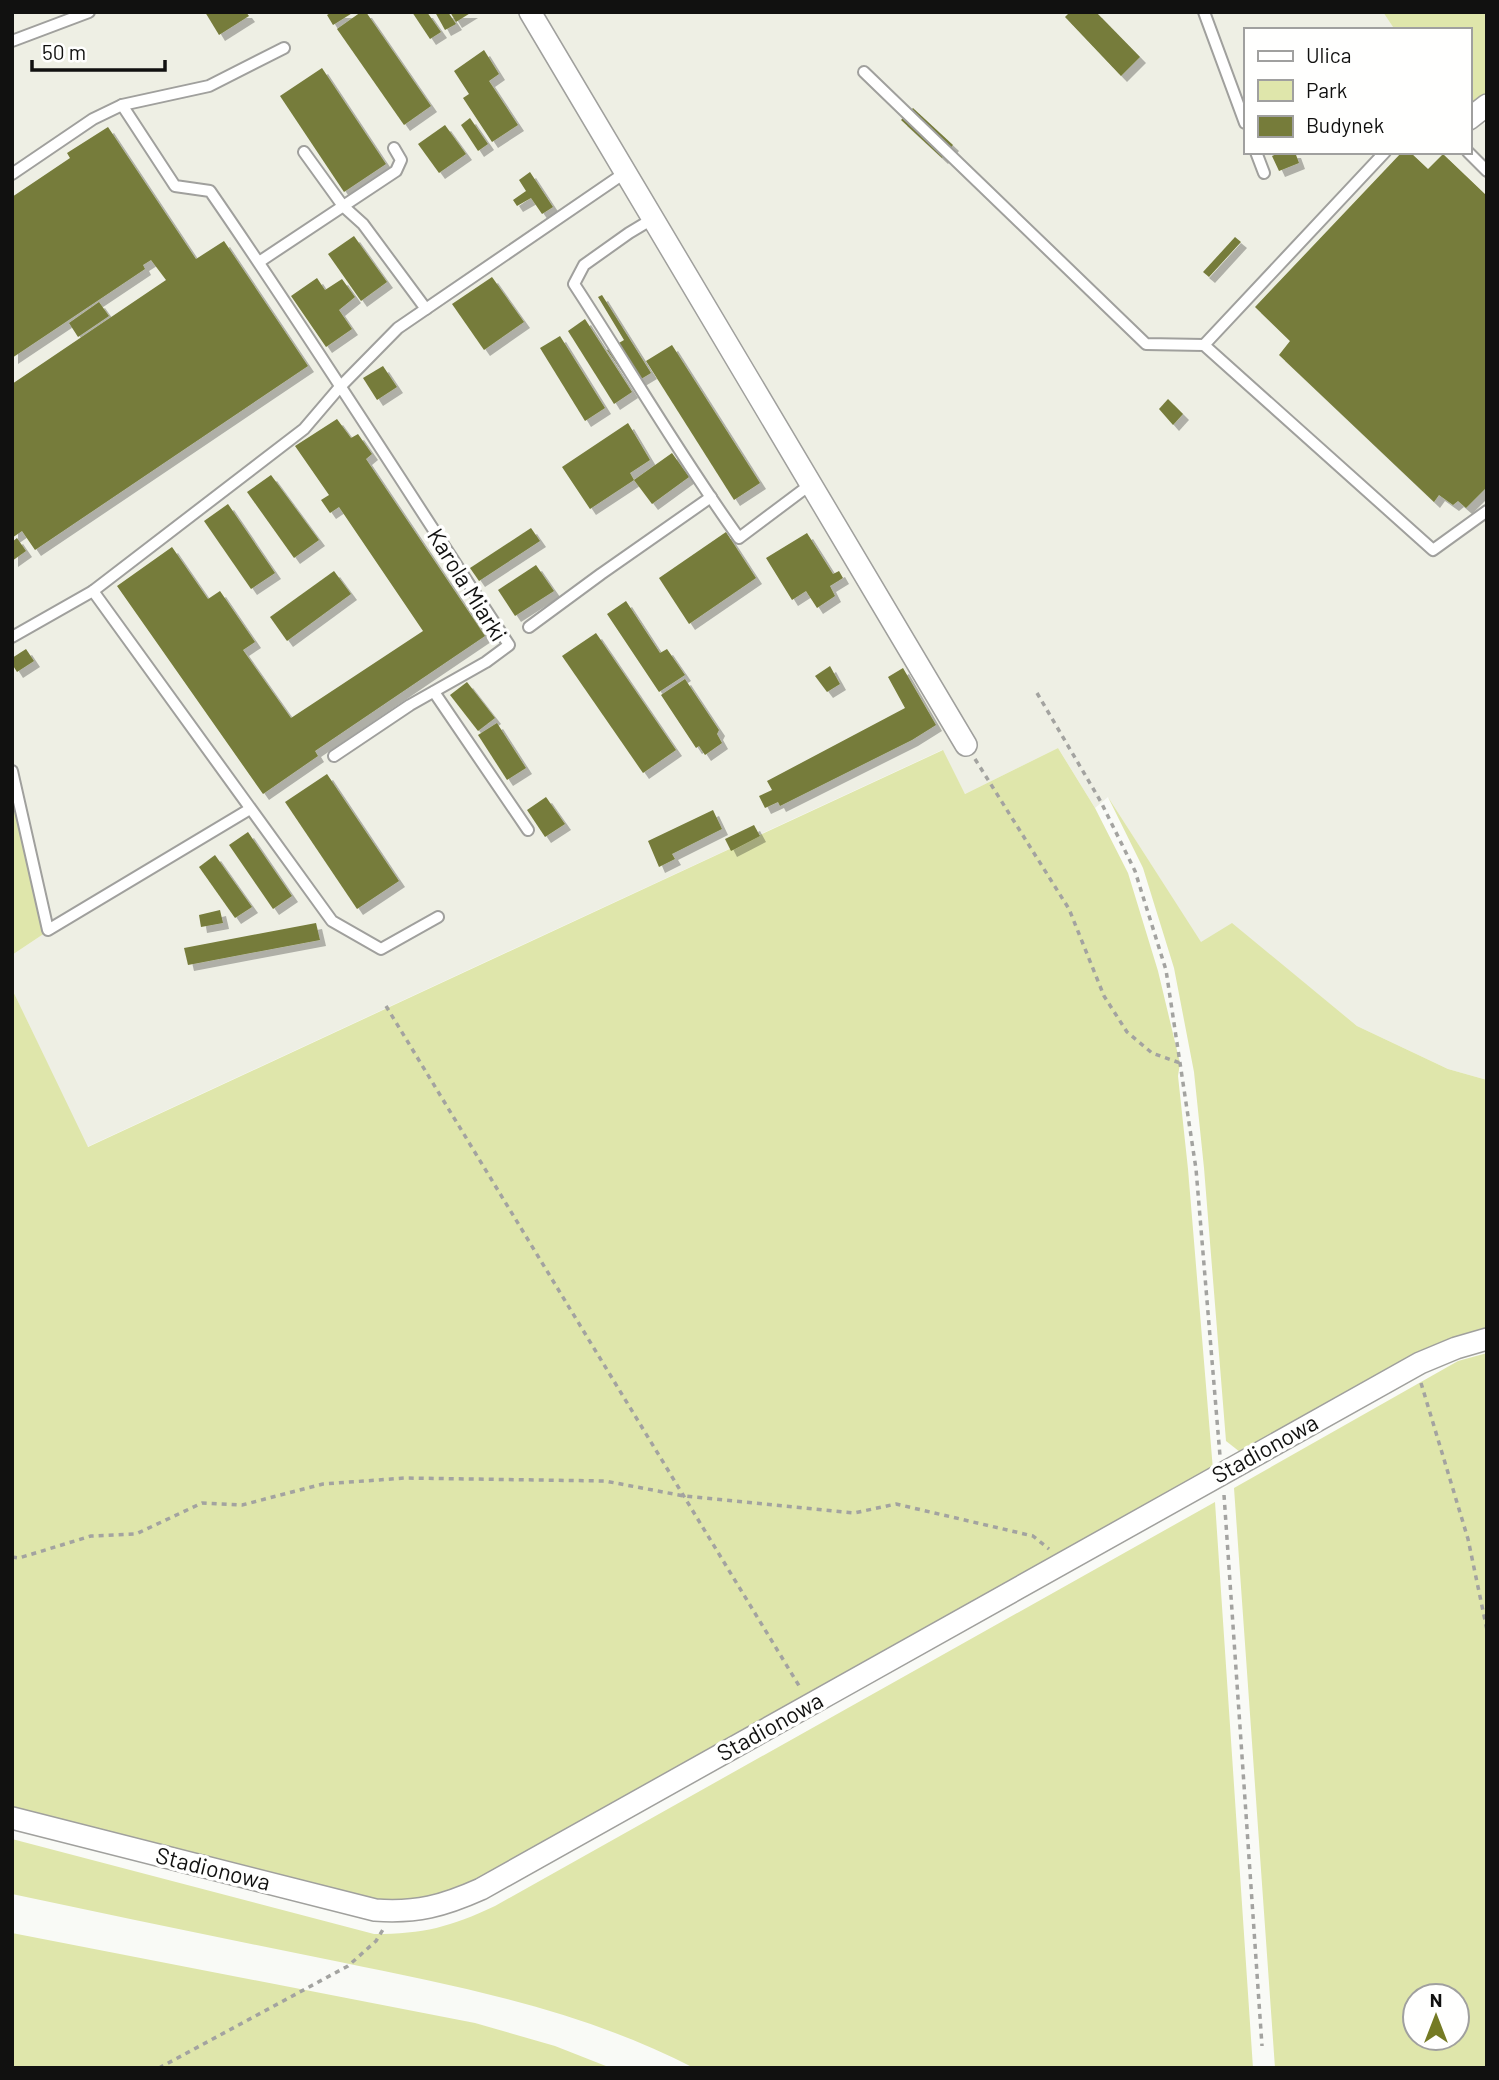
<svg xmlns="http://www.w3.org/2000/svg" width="1499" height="2080" font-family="Barlow,sans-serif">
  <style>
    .built { fill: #eeefe4 }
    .green { fill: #dfe6ab; fill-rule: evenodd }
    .building { fill: #767c3a; filter: url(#shadow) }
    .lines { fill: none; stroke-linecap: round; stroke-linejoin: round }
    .lane-casing { stroke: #a0a09d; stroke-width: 14 }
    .street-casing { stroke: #a0a09d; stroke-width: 24 }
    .path { stroke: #a3a3a0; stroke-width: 3.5; stroke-dasharray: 5 5; stroke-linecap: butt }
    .lane { stroke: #fff; stroke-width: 10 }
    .street { stroke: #fff; stroke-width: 21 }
    .labels { text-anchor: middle; stroke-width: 7; stroke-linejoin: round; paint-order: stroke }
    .street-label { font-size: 23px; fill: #111110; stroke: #fffffe }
  </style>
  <defs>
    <filter id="shadow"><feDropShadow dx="6" dy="6" stdDeviation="0" flood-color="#0004"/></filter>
  </defs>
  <rect width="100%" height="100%" fill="#f9faf6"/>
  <polygon class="built" points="12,12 1383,12 1395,30 1245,30 1245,152 1469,152 1469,110 1487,126 1487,1080 1448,1069 1357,1026 1232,924 1201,943 1108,797 1095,808 1058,748 965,794 942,750 87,1147 12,989 12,955 45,933 12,782"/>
  <g class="green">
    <polygon points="1383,12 1487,12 1487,93 1469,107 1469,30 1395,30"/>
    <polygon points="1058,748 1095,808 1128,873 1158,971 1180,1063 1178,1076 1188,1169 1213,1470 468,1885 444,1895 402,1903 373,1899 12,1807 12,989 88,1147 943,750 965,794"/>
    <polygon points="12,782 45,933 12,955"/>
    <polygon points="1108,797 1201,942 1232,923 1357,1026 1448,1069 1487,1080 1487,1331 1419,1351 1240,1452 1226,1441 1204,1168 1194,1072 1174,968 1143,868"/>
    <path d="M1487 1353V2068H1275L1234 1488 1458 1361ZM1457 1996V2038H1415V1996Z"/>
    <path d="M1215 1502 1253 2068H694C582 2010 461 1987 340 1962 230 1940 121 1917 12 1894V1839L374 1934C424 1934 450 1927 495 1906Z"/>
    <polygon points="12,1933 475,2023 555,2046 611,2068 12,2068"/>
  </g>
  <g class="building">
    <polygon points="205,12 246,12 249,16 219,35"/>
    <polygon points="332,12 354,12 333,25 327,15"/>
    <polygon points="361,12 366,12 431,106 404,125 337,29"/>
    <polygon points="412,12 427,12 441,32 430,39"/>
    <polygon points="435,12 448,12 456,24 445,30"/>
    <polygon points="450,12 472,12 456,22"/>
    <polygon points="1070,12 1096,12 1140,57 1121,76 1065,17"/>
    <polygon points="484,50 499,74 489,81 518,125 492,142 463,98 469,94 454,71"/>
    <polygon points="322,68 386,164 344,192 280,96"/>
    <polygon points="913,108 953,145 942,158 901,120"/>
    <polygon points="470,118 488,144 478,151 461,125"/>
    <polygon points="445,125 466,154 439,173 418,144"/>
    <polygon points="108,127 196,259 224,241 308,366 35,550 22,531 12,538 12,384 166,280 151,260 143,265 145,269 12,358 12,197 70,158 67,153"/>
    <polygon points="1281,152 1295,152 1299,163 1279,171 1272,156"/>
    <polygon points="1402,152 1410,152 1428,169 1443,154 1487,196 1487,487 1466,508 1458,501 1453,505 1439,495 1434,502 1279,355 1290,341 1255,307"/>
    <polygon points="530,172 553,207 542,214 531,198 517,206 513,200 526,191 519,180"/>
    <polygon points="354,236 387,282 361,301 328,254"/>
    <polygon points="1235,237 1241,242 1209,277 1203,272"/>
    <polygon points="492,277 524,322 484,350 452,304"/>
    <polygon points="317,278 325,290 342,279 355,297 339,310 352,329 326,347 291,296"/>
    <polygon points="602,295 651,373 631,385 607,350 624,340 598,297"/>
    <polygon points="99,302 109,316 78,337 69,323"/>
    <polygon points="585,319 632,392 614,404 568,331"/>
    <polygon points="560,336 605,408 585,421 540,348"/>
    <polygon points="672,345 760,483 734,500 646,361"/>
    <polygon points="383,366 397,387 377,400 363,378"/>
    <polygon points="1168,399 1183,414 1173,425 1159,409"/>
    <polygon points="337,419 351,438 358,434 372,454 366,459 485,636 315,751 318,756 263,794 117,586 172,547 208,599 220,591 255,642 243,650 291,718 423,631 339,507 330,513 321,500 329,495 295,446"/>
    <polygon points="628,423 650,460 630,473 634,480 672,453 689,477 652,504 634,480 590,509 562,467"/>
    <polygon points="271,475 319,540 294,558 247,492"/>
    <polygon points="228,504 275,573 251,589 204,521"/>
    <polygon points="531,528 540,541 479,581 470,568"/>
    <polygon points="726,532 756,578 689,624 659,578"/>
    <polygon points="807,533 833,574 839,571 843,578 830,586 835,596 817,608 806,591 792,600 766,558"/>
    <polygon points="17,538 26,551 12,561 12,542"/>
    <polygon points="536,565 554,591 515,616 498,590"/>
    <polygon points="334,571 351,594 287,641 270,617"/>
    <polygon points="626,601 660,653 667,649 685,675 659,692 607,614"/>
    <polygon points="596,633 676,750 643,773 562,656"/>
    <polygon points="26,649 34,661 17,672 12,664 12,658"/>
    <polygon points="830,666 840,684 827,692 815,676"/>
    <polygon points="903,668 936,725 912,740 780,806 778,802 765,808 759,796 772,790 767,781 905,708 888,677"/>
    <polygon points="685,679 719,730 717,734 722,743 705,755 699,746 696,748 661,695"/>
    <polygon points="467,682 495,718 478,731 450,695"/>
    <polygon points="497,723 526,768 507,780 478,735"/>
    <polygon points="327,774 399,881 357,909 285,802"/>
    <polygon points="546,797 565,824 545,837 527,810"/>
    <polygon points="713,810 722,829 672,854 675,859 659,867 648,841"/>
    <polygon points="754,825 760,836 731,851 725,839"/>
    <polygon points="248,832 292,896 273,909 229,845"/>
    <polygon points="215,855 252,907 235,918 199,867"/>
    <polygon points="220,910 223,923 201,927 199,915"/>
    <polygon points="316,923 320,940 188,965 184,948"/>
  </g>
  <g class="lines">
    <g class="lane-casing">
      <g id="lane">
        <polyline points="1204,12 1245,123"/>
        <polyline points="12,41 89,12"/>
        <polyline points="864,72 1146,344 1204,345 1385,152"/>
        <path d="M122 105 175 186 210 191C313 340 409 494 509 645L486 662 410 705 334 756"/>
        <polyline points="304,152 343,206 363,224 426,309"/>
        <polyline points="1256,152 1264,173"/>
        <polyline points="1468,152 1487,171"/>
        <polyline points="12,174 93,119 122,105 209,86 284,48"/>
        <path d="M654 218 629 233 584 265 574 284C629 368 680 456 739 538L811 484"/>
        <polyline points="259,262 396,171 401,160 394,148"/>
        <polyline points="1204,345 1433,550 1487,511"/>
        <polyline points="93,591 332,921 381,949 438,917"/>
        <polyline points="529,627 601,574 711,497"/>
        <polyline points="12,637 93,591 304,429 339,388 398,328 626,172"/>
        <polyline points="434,692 528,830"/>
        <polyline points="12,771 48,930 250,809"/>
      </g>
    </g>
    <g class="street-casing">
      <g id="street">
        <polyline points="530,12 966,745"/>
        <polyline points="1469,119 1487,105"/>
        <path d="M12 1818 375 1910C417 1913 443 1906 481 1889L1420 1363 1456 1348 1487 1339"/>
      </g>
    </g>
    <g class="path">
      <polyline points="1037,693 1101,802 1135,871 1166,970 1196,1169 1220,1456"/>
      <polyline points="975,759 1069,909 1104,996 1127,1032 1152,1053 1180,1063"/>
      <polyline points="386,1006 801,1689"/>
      <polyline points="1421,1383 1468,1539 1487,1630"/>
      <polyline points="1224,1495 1262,2046"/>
      <polyline points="12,1557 19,1558 91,1536 136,1534 202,1503 242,1505 323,1484 405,1478 605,1481 684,1496 854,1513 896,1504 1033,1536 1049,1549"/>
      <polyline points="159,2068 348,1966 376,1941 384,1928"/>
    </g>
    <use href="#lane" class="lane"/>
    <use href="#street" class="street"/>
  </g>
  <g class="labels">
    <g class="street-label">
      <text transform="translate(467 585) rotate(58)" y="8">Karola Miarki</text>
      <text transform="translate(1265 1449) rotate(-29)" y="8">Stadionowa</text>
      <text transform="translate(770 1727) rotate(-29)" y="8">Stadionowa</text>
      <text transform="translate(213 1869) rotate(14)" y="8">Stadionowa</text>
    </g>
  </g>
  <rect width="1499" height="2080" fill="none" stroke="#111110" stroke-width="28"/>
  <rect x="1244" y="28" width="228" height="126" fill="#fffffe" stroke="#a0a09f" stroke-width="2"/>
  <rect x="1258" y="51" width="35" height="10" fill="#ffffff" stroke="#a0a09f" stroke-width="2"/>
  <text x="1306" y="63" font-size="21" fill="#111110">Ulica</text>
  <rect x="1258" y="80" width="35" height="21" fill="#dfe6ab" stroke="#a0a09f" stroke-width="2"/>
  <text x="1306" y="98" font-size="21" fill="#111110">Park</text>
  <rect x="1258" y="116" width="35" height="21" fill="#767c3a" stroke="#a0a09f" stroke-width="2"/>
  <text x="1306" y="133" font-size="21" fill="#111110">Budynek</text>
  <g transform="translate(1436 2017)"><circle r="33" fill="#fffffe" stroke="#a0a09f" stroke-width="2"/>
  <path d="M0-5L12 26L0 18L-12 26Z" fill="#747a24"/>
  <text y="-10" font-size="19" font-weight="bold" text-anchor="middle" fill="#111110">N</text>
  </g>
  <path d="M32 60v10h133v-10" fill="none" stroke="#111110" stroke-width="3.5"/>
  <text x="42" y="60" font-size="21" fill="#111110" stroke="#fffffe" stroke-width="5" paint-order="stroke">50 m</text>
</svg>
